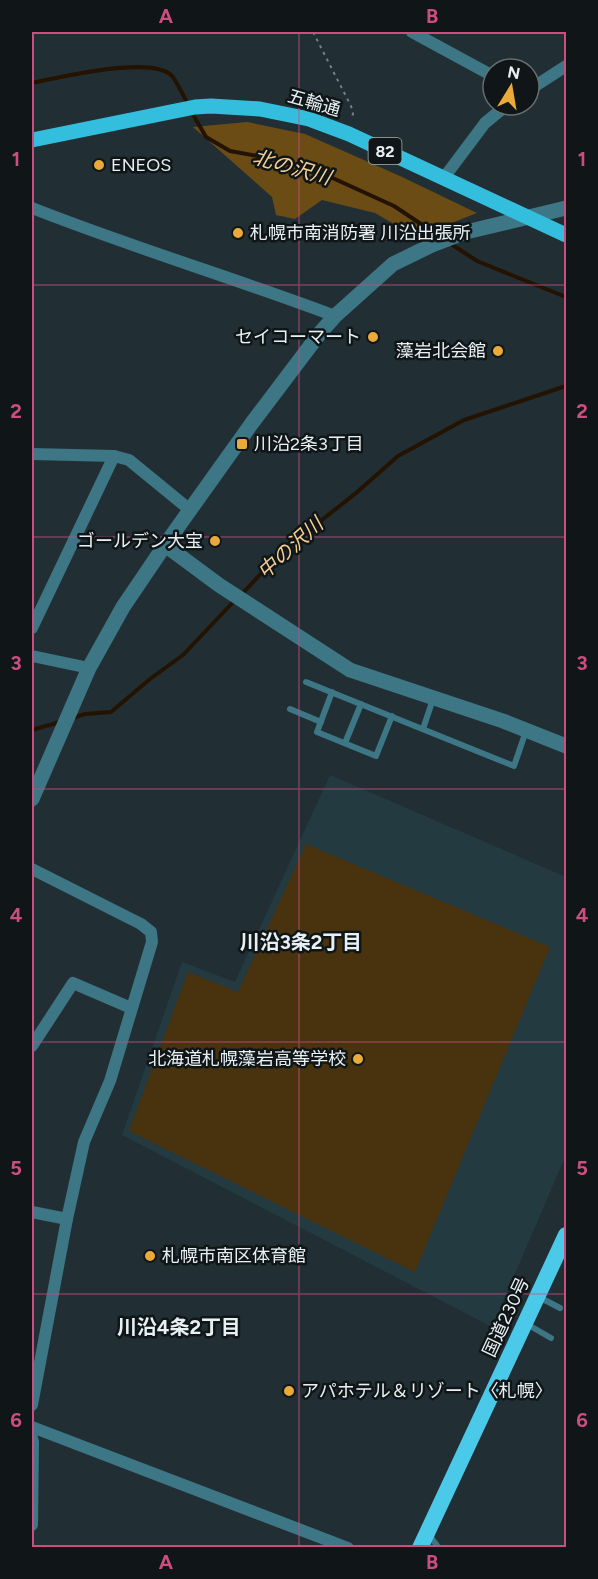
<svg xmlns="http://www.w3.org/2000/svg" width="598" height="1579" font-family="Figtree,'Noto Sans JP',sans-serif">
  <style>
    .built { fill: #233a41 }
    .green { fill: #49330f }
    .forest { fill: #6b4c14 }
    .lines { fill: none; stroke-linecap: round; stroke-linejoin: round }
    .stream { stroke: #231300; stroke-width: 4 }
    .path { stroke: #758185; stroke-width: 2; stroke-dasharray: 3 4.5; stroke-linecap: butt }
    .service { stroke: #3d7684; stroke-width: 6 }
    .minor { stroke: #3d7684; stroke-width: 12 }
    .tertiary { stroke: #3d7684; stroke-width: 15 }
    .primary { stroke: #34bedd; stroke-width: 15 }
    .trunk { stroke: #4acae8; stroke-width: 16 }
    .grid { fill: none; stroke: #cb4e81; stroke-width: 1.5; stroke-opacity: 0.55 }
    .poi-dot { fill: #eaaa39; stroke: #101618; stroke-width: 2 }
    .labels { text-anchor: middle; stroke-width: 5; stroke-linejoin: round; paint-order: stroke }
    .shield { fill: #101618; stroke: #a6afb1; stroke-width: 1.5 }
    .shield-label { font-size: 16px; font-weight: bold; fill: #e7f1f3 }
    .street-label { font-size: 18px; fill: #e7f1f3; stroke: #101618 }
    .poi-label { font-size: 18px; fill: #e7f1f3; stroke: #101618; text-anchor: start }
    .water-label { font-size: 20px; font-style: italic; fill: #f7cf93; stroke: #101618 }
    .neighbourhood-label { font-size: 20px; font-weight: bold; fill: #e7f1f3; stroke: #101618 }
    .neatline { fill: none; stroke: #cb4e81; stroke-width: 2 }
    .grid-label { font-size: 20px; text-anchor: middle; font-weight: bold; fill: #cb4e81 }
  </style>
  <rect width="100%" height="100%" fill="#212f34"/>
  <polygon class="built" points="330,775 566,877 566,1155 492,1327 122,1135 182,962 235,982"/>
  <polygon class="green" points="306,844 550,947 415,1272 129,1131 188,972 238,992"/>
  <polygon class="forest" points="247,122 305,134 400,176 477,213 416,237 375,213 322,200 295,219 276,215 272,197 193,127"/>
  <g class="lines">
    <g class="stream">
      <path d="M32 83C59 77 153 55 172 76 178 83 183 96 188 104"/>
      <polyline points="191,111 206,137 230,151 279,160 326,175 394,206 439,236"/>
      <polyline points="451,244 477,261 566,297"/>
      <polyline points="242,594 280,553 356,493 398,456 464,420 566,386"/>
      <polyline points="72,718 85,714 111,712 150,679 183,655 236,599"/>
      <polyline points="32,730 60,722"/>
    </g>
    <polyline class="path" points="313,32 351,106 353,113 352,119"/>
    <g class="service">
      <polyline points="306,682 514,766 526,731"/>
      <polyline points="332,692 317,732 376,756 392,716"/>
      <polyline points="290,709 321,722"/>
      <polyline points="423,729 433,699"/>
      <polyline points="345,743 361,704"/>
      <polyline points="537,1296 560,1308"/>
      <polyline points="525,1323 551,1338"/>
      <polyline points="429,1535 439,1548"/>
    </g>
    <g class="minor">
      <polyline points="412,32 493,76"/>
      <polyline points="529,90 566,66"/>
      <polyline points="443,179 485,123 507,105"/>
      <path d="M32 208C131 247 234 278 335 316"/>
      <polyline points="32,454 114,456 129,460 190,510"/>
      <polyline points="32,628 114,456"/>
      <polyline points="32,656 89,668"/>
      <polyline points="32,869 141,924 151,932 152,942 110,1081 84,1142 67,1219 32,1405"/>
      <polyline points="32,1046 73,983 131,1008"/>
      <polyline points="32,1212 67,1219"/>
      <polyline points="32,1427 348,1548"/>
      <polyline points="32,1438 33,1442 32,1525"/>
    </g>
    <g class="tertiary">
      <polyline points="165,545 219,585 350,670 503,721 566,746"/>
      <polyline points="32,799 89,668 123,607 165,545 252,423 320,333 335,316 393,264 432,245 466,232 566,208"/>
    </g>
    <polyline class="primary" points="32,140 195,107 211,106 260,109 309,119 349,134 566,235"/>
    <polyline class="trunk" points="420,1548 566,1235"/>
  </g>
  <path class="grid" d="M299 32V1548M32 285H566M32 537H566M32 789H566M32 1042H566M32 1294H566"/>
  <g class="poi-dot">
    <circle cx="99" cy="165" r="6"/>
    <circle cx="238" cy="233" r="6"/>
    <circle cx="373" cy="337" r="6"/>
    <circle cx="498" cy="351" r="6"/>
    <rect x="236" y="438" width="12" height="12" rx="3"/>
    <circle cx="215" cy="541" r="6"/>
    <circle cx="358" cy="1059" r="6"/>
    <circle cx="150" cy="1256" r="6"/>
    <circle cx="289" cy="1391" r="6"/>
  </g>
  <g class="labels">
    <rect class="shield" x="368.5" y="138" width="33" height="26" rx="4.5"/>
    <g class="shield-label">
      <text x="385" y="157">82</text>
    </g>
    <g class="street-label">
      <text transform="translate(314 103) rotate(16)" y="6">五輪通</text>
      <text transform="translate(506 1317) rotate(-65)" y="6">国道230号</text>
    </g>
    <g class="poi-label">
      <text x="111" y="171">ENEOS</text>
      <text x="250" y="239">札幌市南消防署 川沿出張所</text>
      <text x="361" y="343" text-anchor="end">セイコーマート</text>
      <text x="486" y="357" text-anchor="end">藻岩北会館</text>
      <text x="254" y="450">川沿2条3丁目</text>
      <text x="203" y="547" text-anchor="end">ゴールデン大宝</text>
      <text x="346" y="1065" text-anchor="end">北海道札幌藻岩高等学校</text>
      <text x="162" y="1262">札幌市南区体育館</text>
      <text x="301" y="1397">アパホテル＆リゾート〈札幌〉</text>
    </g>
    <g class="water-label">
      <text transform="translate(292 167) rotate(16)" y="7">北の沢川</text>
      <text transform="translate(290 548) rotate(-42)" y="7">中の沢川</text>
    </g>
    <g class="neighbourhood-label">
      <text x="301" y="949">川沿3条2丁目</text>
      <text x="179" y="1334">川沿4条2丁目</text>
    </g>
  </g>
  <rect width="598" height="1579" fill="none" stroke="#101618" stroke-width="66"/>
  <g transform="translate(511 87) rotate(11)"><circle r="28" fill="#101618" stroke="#666e70" stroke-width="1.5"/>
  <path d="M0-4.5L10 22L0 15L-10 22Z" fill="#eaaa39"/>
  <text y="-9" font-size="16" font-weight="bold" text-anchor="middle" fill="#e7f1f3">N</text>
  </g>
  <rect x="33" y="33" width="532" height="1513" class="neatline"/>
  <g class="grid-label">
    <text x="166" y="23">A</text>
    <text x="432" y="23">B</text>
    <text x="16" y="166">1</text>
    <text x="582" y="166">1</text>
    <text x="16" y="418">2</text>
    <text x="582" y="418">2</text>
    <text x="16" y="670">3</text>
    <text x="582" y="670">3</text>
    <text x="16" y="922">4</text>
    <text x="582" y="922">4</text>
    <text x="16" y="1175">5</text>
    <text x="582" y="1175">5</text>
    <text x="16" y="1427">6</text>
    <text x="582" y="1427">6</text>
    <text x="166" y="1569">A</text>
    <text x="432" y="1569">B</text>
  </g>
</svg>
